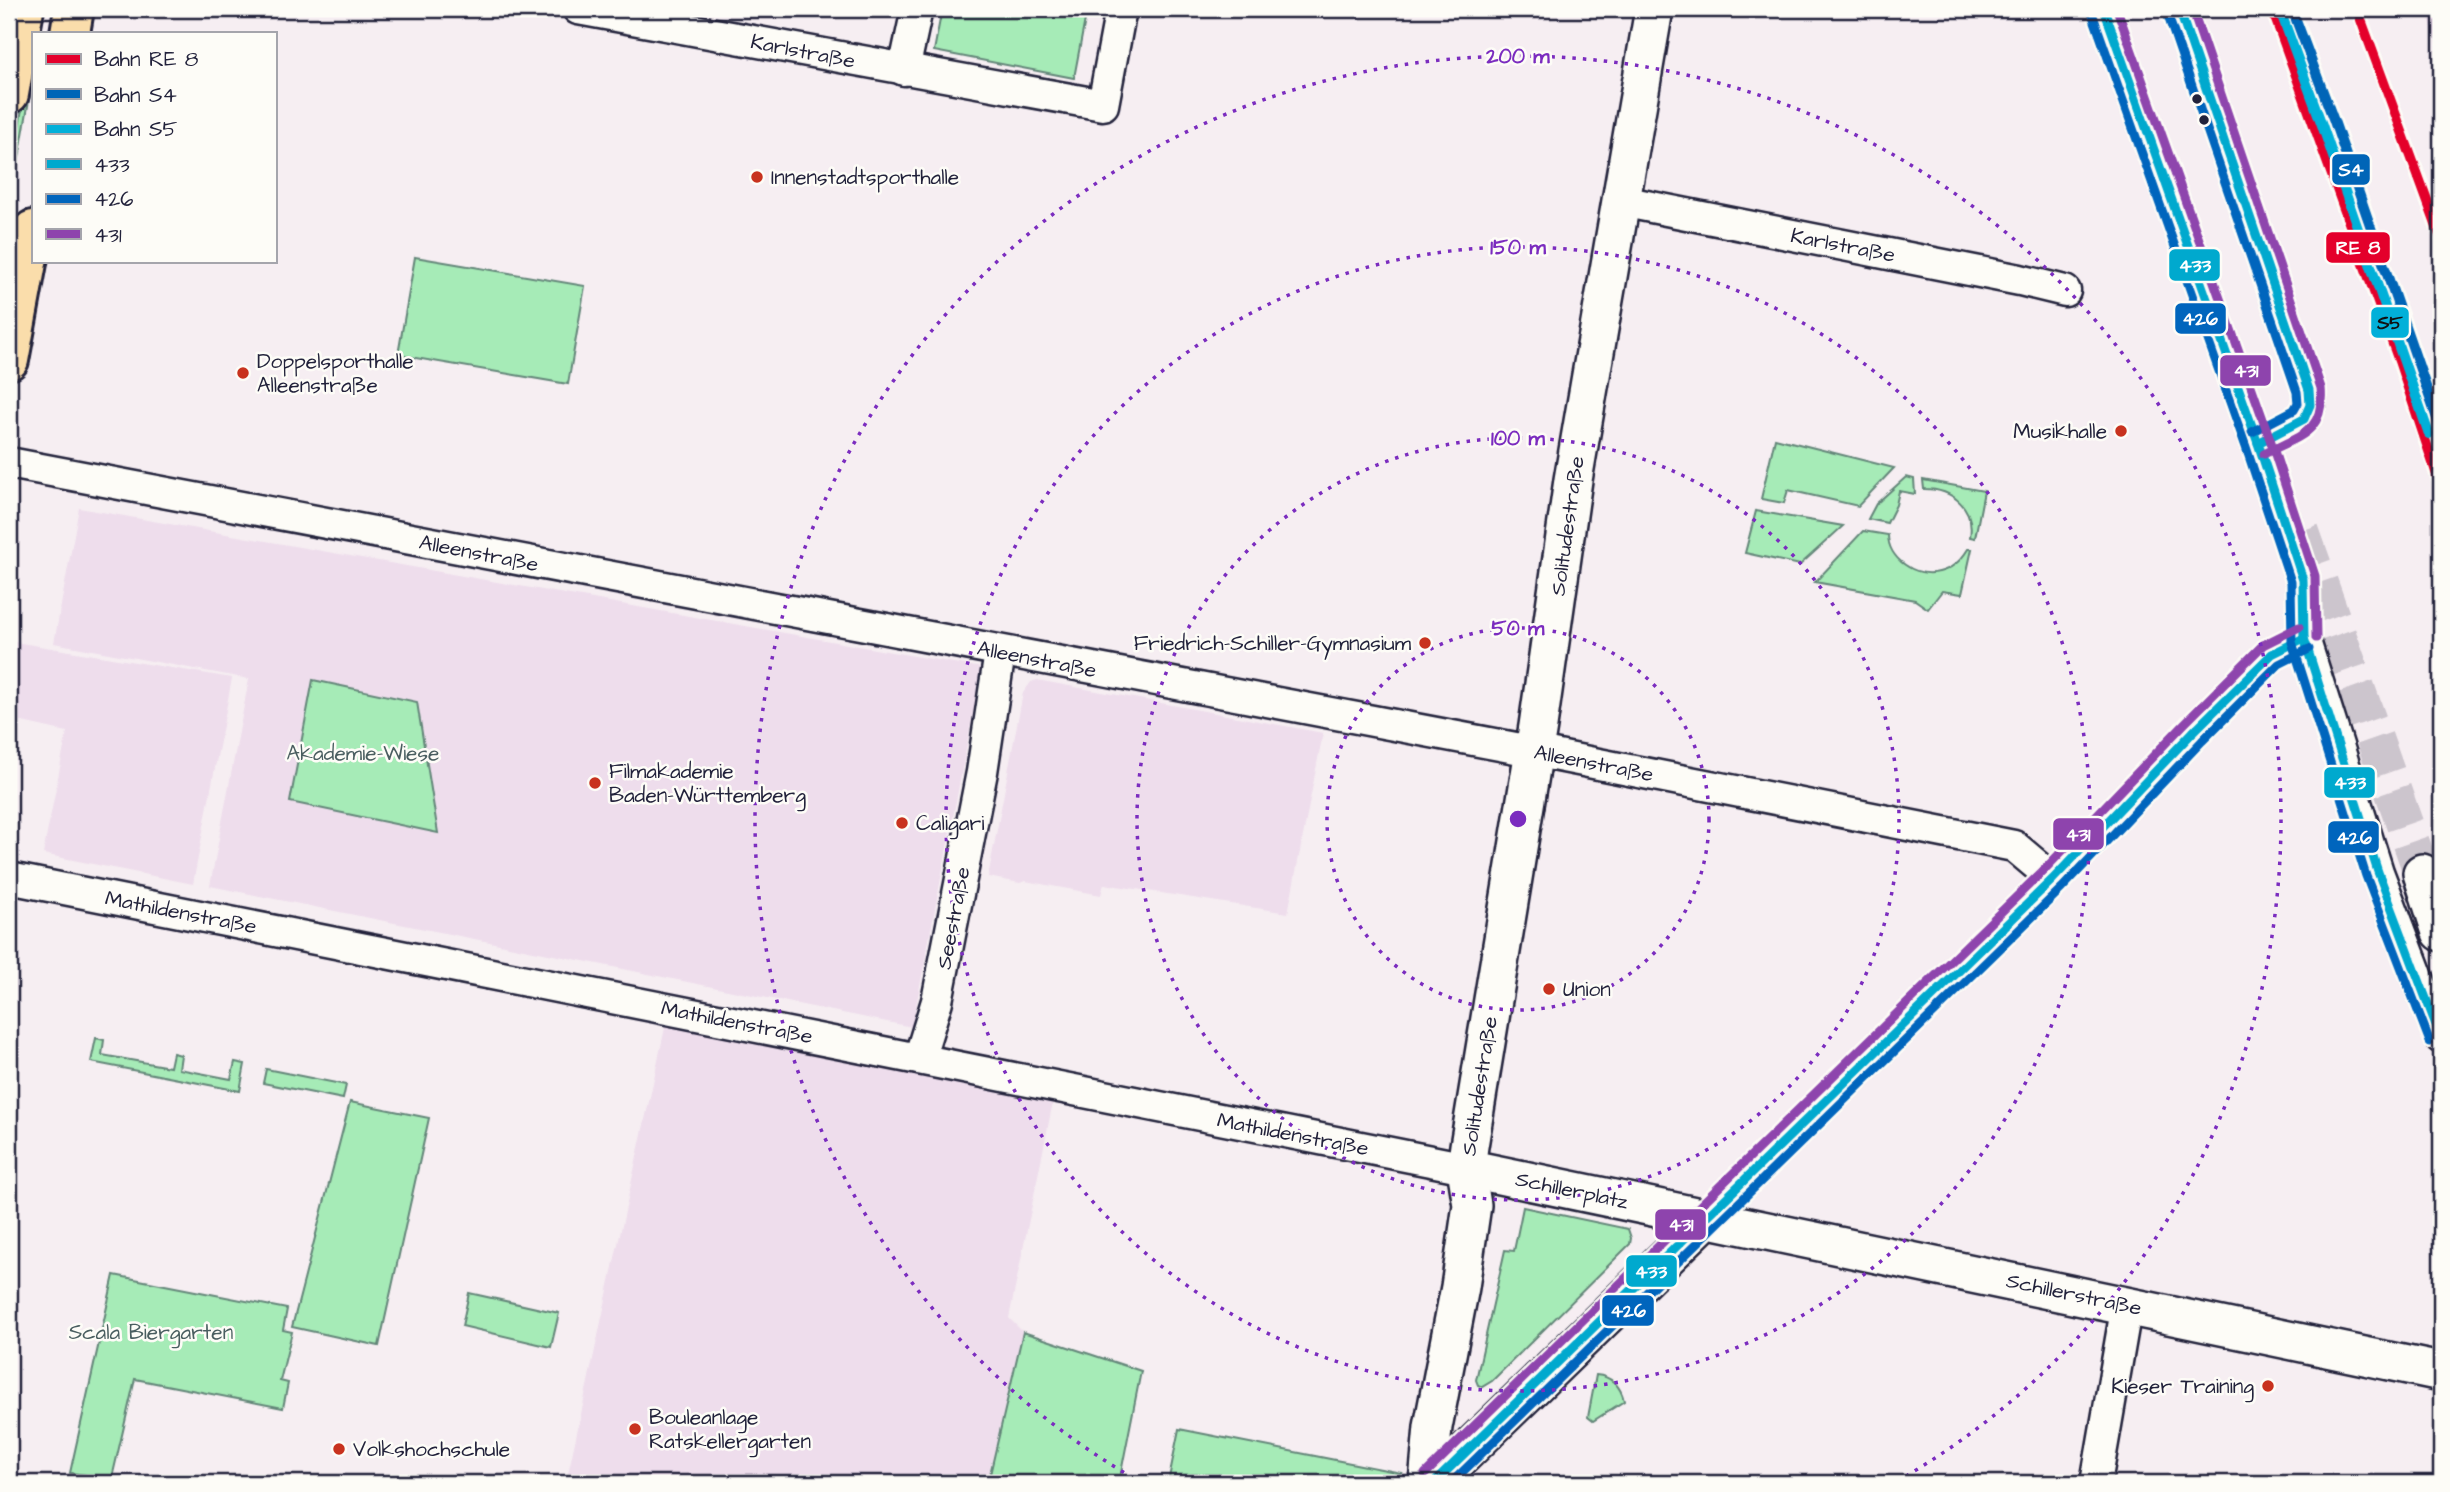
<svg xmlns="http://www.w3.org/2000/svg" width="2450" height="1492" font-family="'Architects Daughter',sans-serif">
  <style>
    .built { fill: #eeddec }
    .green { fill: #a6ebb7; stroke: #648679; stroke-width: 2 }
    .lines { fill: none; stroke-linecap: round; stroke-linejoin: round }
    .tertiary-tunnel { stroke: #ccc5cd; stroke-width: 37; stroke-dasharray: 37 18; stroke-linecap: butt }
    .minor-casing { stroke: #22223b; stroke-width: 35 }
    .tertiary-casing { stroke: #22223b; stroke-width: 42 }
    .primary-casing { stroke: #22223b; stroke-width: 44 }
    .minor { stroke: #fdfcf7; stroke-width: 30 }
    .tertiary { stroke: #fdfcf7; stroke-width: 37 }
    .primary { stroke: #faddab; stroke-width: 38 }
    .bus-1-casing { stroke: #fdfcf7; stroke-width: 14 }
    .bus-2-casing { stroke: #fdfcf7; stroke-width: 14 }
    .bus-3-casing { stroke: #fdfcf7; stroke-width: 14 }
    .bus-1 { stroke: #00a9ce; stroke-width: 9 }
    .bus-2 { stroke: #0065bd; stroke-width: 9 }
    .bus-3 { stroke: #8e44ad; stroke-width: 9 }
    .rail-1-casing { stroke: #fdfcf7; stroke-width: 16 }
    .rail-2-casing { stroke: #fdfcf7; stroke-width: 16 }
    .rail-3-casing { stroke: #fdfcf7; stroke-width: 16 }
    .rail-1 { stroke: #e4002b; stroke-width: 10 }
    .rail-2 { stroke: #0065b7; stroke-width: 10 }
    .rail-3 { stroke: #02b0d9; stroke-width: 10 }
    .ring { fill: none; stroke: #7b2cbf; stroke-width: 3.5; stroke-dasharray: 3.5 7 }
    .bus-dot { fill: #22223b; stroke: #fdfcf7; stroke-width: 2.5 }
    .poi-dot { fill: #c8321e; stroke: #fdfcf7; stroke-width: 2.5 }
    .labels { text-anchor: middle; stroke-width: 5; stroke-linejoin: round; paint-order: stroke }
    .street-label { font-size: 21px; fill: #22223b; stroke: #fdfcf7 }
    .poi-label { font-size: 21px; fill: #22223b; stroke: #fdfcf7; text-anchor: start }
    .park-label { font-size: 21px; fill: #4a5e60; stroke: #fdfcf7 }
    .centre { fill: #7b2cbf; stroke: #fdfcf7; stroke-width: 3.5 }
    .ring-label { font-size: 21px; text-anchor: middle; font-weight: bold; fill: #7b2cbf; stroke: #fdfcf7; stroke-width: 5; stroke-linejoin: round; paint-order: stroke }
    .line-badge { stroke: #fdfcf7; stroke-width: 2.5 }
    .badge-label { font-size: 19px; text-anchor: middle; font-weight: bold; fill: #fff }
    .pale-badge-label { font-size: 19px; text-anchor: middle; font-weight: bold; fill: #111 }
  </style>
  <rect width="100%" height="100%" fill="#f6eef2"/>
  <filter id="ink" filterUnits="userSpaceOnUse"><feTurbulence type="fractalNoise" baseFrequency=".0143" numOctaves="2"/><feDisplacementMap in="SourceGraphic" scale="14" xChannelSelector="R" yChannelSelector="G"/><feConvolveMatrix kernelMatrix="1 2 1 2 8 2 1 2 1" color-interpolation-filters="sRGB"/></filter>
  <g filter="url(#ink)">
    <g class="built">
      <polygon points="2426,9 2441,9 2441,55"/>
      <polygon points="79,508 982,668 912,1027 210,886 249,679 54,643"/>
      <polygon points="9,641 232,678 193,884 43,854 67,732 9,719"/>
      <polygon points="1037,680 1323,733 1288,913 1104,884 1101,895 1025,881 1020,883 988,877 1023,693 1031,682"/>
      <polygon points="668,1014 1055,1092 1009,1318 1023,1332 988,1483 566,1483"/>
    </g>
    <g class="green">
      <polygon points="942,9 1087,9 1074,78 934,51"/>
      <polygon points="33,45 33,77 9,216 9,184"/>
      <polygon points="415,257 585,286 568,384 398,355"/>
      <polygon points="1775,438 1894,468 1858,506 1788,490 1784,503 1761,499"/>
      <polygon points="1906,477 1914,479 1915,494 1899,491 1896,505 1887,523 1868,519 1876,504"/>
      <path d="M1923 480 1984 491 1975 538 1970 537C1975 508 1953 489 1924 489Z"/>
      <polygon points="1756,511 1843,526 1800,565 1745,553"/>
      <path d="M1863 531 1888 535C1888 559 1916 578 1939 572 1952 569 1962 559 1968 549H1972L1962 594 1942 591 1928 609 1915 600 1815 582Z"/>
      <polygon points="313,680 417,702 438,833 290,802"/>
      <polygon points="96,1038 104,1040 102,1055 170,1067 173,1053 181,1055 179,1069 231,1079 235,1062 245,1064 240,1091 91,1062"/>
      <polygon points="266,1069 346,1085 343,1099 263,1083"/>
      <polygon points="350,1102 429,1118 379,1346 292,1327"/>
      <polygon points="1523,1207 1628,1229 1631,1238 1630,1244 1492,1381 1482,1387 1478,1385 1476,1380 1505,1250 1514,1251"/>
      <polygon points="114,1275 287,1309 283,1330 292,1332 280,1381 288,1383 283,1408 135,1379 112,1478 70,1473"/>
      <polygon points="469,1293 559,1313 551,1347 462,1326"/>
      <polygon points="1023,1332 1141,1371 1119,1483 988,1483"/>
      <path d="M1596 1375C1611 1376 1621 1386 1624 1401L1593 1421 1588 1417Z"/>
      <polygon points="1179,1429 1401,1473 1394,1483 1259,1483 1219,1475 1217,1483 1168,1483"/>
    </g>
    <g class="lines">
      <polyline class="tertiary-tunnel" points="2301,531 2422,873"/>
      <g class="minor-casing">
        <g id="minor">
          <polyline points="578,9 1103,105 1121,9"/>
          <polyline points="2104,9 2258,443 2303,580 2304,638 2378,872 2441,1038"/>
          <polyline points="2179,9 2309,390 2310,405 2304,419 2258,443"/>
          <polyline points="904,70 917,9"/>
          <polyline points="1621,201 2020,280 2065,291"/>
          <polyline points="9,463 1553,755 2014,846 2053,879"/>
          <polyline points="9,878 1466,1168"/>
          <polyline points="919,1059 937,1001 982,772 1000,652"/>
          <polyline points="1707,1218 2053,879 2193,732 2272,654 2304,638"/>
          <polyline points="2096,1483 2127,1304"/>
        </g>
      </g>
      <g class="tertiary-casing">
        <g id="tertiary">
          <polyline points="2422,873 2441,932"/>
          <polyline points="1466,1168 2441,1372"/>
          <polyline points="1428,1483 1433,1427 1460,1287 1472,1205 1466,1168 1469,1146 1538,726 1573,480 1654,9"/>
          <polyline points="1434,1483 1707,1218"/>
        </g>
      </g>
      <g class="primary-casing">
        <g id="primary">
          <polyline points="70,33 74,9"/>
          <polyline points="9,94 24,9"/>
          <polyline points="9,360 33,230"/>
        </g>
      </g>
      <use href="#minor" class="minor"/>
      <use href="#tertiary" class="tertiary"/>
      <use href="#primary" class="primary"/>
      <g class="bus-1-casing">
        <g id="bus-1">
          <polyline points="2104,9 2258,443 2303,580 2304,638 2378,872 2441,1038"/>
          <polyline points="2179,9 2309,390 2310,405 2304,419 2258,443"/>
          <polyline points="1434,1483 2053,879 2193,732 2272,654 2304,638"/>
        </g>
      </g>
      <g class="bus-2-casing">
        <g id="bus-2">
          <polyline points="2092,13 2246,447 2291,582 2292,642 2366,876 2430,1042"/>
          <polyline points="2167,13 2297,392 2298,403 2294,410 2252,432"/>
          <polyline points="1451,1483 2062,888 2202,741 2279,664 2309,649"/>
        </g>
      </g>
      <g class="bus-3-casing">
        <g id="bus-3">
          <polyline points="2117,9 2270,439 2315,576 2316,638"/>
          <path d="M2192 9 2321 388C2325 434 2298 436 2264 454"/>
          <polyline points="1425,1474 2044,870 2184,724 2263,645 2299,627"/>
        </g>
      </g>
      <use href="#bus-1" class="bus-1"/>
      <use href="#bus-2" class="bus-2"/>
      <use href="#bus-3" class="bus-3"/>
      <g class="rail-1-casing">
        <g id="rail-1">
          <polyline points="2272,9 2399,361 2441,487"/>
          <polyline points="2357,9 2441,238"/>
        </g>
      </g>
      <g class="rail-2-casing">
        <polyline id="rail-2" points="2292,9 2334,121 2441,430"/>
      </g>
      <g class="rail-3-casing">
        <polyline id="rail-3" points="2281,13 2322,125 2429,434"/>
      </g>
      <use href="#rail-1" class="rail-1"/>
      <use href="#rail-2" class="rail-2"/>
      <use href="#rail-3" class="rail-3"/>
    </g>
  </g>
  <g class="ring">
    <circle cx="1518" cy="819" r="191"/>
    <circle cx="1518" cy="819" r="381"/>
    <circle cx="1518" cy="819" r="572"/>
    <path d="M1142 1483A763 763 0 1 1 1894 1483"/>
  </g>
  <g class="bus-dot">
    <circle cx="2197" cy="99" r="6"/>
    <circle cx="2204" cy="120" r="6"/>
  </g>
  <g class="poi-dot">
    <circle cx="757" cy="177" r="7"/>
    <circle cx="243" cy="373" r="7"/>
    <circle cx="2121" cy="431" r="7"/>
    <circle cx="1425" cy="643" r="7"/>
    <circle cx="595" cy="783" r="7"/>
    <circle cx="902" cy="823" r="7"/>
    <circle cx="1549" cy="989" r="7"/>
    <circle cx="2268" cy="1386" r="7"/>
    <circle cx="635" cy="1429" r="7"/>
    <circle cx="339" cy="1449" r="7"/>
  </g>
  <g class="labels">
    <g class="street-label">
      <text transform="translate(803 51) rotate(11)" y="7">Karlstraße</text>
      <text transform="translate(1843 245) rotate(11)" y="7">Karlstraße</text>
      <text transform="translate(1567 526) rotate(-82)" y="7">Solitudestraße</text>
      <text transform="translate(479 553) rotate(11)" y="7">Alleenstraße</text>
      <text transform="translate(1037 659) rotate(11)" y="7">Alleenstraße</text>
      <text transform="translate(1594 763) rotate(11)" y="7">Alleenstraße</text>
      <text transform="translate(181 912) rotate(11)" y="7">Mathildenstraße</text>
      <text transform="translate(953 918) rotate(-79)" y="7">Seestraße</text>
      <text transform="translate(737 1022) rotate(11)" y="7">Mathildenstraße</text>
      <text transform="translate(1479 1086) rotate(-81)" y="7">Solitudestraße</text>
      <text transform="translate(1293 1134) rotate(11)" y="7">Mathildenstraße</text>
      <text transform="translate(1572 1190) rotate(12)" y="7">Schillerplatz</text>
      <text transform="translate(2074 1294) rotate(12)" y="7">Schillerstraße</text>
    </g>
    <g class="poi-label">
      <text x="771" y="184">Innenstadtsporthalle</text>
      <text x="257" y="368">Doppelsporthalle<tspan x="257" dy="24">Alleenstraße</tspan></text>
      <text x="2107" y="438" text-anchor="end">Musikhalle</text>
      <text x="1411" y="650" text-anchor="end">Friedrich-Schiller-Gymnasium</text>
      <text x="609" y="778">Filmakademie<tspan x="609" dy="24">Baden-Württemberg</tspan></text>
      <text x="916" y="830">Caligari</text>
      <text x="1563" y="996">Union</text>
      <text x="2254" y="1393" text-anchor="end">Kieser Training</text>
      <text x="649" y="1424">Bouleanlage<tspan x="649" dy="24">Ratskellergarten</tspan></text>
      <text x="353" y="1456">Volkshochschule</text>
    </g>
    <g class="park-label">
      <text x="363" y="760">Akademie-Wiese</text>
      <text x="151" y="1339">Scala Biergarten</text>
    </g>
  </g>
  <circle cx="1518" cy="819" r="10" class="centre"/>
  <g class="ring-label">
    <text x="1518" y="63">200 m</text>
    <text x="1518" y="254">150 m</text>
    <text x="1518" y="445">100 m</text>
    <text x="1518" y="635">50 m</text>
  </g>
  <g class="line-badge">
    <rect x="2331" y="153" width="40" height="33" rx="7" fill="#0065b7"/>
    <rect x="2325" y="231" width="66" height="33" rx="7" fill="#e4002b"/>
    <rect x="2168" y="248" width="53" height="34" rx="7" fill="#00a9ce"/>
    <rect x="2174" y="302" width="53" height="33" rx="7" fill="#0065bd"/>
    <rect x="2370" y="306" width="40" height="33" rx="7" fill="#02b0d9"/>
    <rect x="2219" y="354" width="53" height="33" rx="7" fill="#8e44ad"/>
    <rect x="2323" y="766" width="53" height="33" rx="7" fill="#00a9ce"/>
    <rect x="2052" y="817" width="53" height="34" rx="7" fill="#8e44ad"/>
    <rect x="2327" y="820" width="53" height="34" rx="7" fill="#0065bd"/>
    <rect x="1654" y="1208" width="53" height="33" rx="7" fill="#8e44ad"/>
    <rect x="1625" y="1254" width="53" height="34" rx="7" fill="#00a9ce"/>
    <rect x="1601" y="1294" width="54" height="33" rx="7" fill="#0065bd"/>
  </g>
  <g class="badge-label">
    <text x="2351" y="176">S4</text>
    <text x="2358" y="254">RE 8</text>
    <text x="2195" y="272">433</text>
    <text x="2200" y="325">426</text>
    <text x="2246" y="377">431</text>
    <text x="2350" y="789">433</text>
    <text x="2078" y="841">431</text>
    <text x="2354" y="844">426</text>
    <text x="1681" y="1231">431</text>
    <text x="1651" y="1278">433</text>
    <text x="1628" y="1317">426</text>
  </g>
  <g class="pale-badge-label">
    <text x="2390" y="329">S5</text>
  </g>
  <rect width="2450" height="1492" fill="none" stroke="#fdfcf7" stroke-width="35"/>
  <rect x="18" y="18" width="2415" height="1457" fill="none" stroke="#22223b" stroke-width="2.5" filter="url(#ink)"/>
  <rect x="32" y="32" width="245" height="231" fill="#fdfcf7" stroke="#a5a5ac" stroke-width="2"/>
  <rect x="46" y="54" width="35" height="10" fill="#e4002b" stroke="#a5a5ac" stroke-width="2"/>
  <text x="94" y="66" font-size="21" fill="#22223b">Bahn RE 8</text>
  <rect x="46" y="89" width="35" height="10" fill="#0065b7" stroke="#a5a5ac" stroke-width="2"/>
  <text x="94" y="102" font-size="21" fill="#22223b">Bahn S4</text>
  <rect x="46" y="124" width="35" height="10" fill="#02b0d9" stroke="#a5a5ac" stroke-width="2"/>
  <text x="94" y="136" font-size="21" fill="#22223b">Bahn S5</text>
  <rect x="46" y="159" width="35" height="10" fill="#00a9ce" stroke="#a5a5ac" stroke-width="2"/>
  <text x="94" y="172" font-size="21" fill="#22223b">433</text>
  <rect x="46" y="194" width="35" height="10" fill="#0065bd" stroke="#a5a5ac" stroke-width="2"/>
  <text x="94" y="206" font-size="21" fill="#22223b">426</text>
  <rect x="46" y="229" width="35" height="10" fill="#8e44ad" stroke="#a5a5ac" stroke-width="2"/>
  <text x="94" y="242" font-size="21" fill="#22223b">431</text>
</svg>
